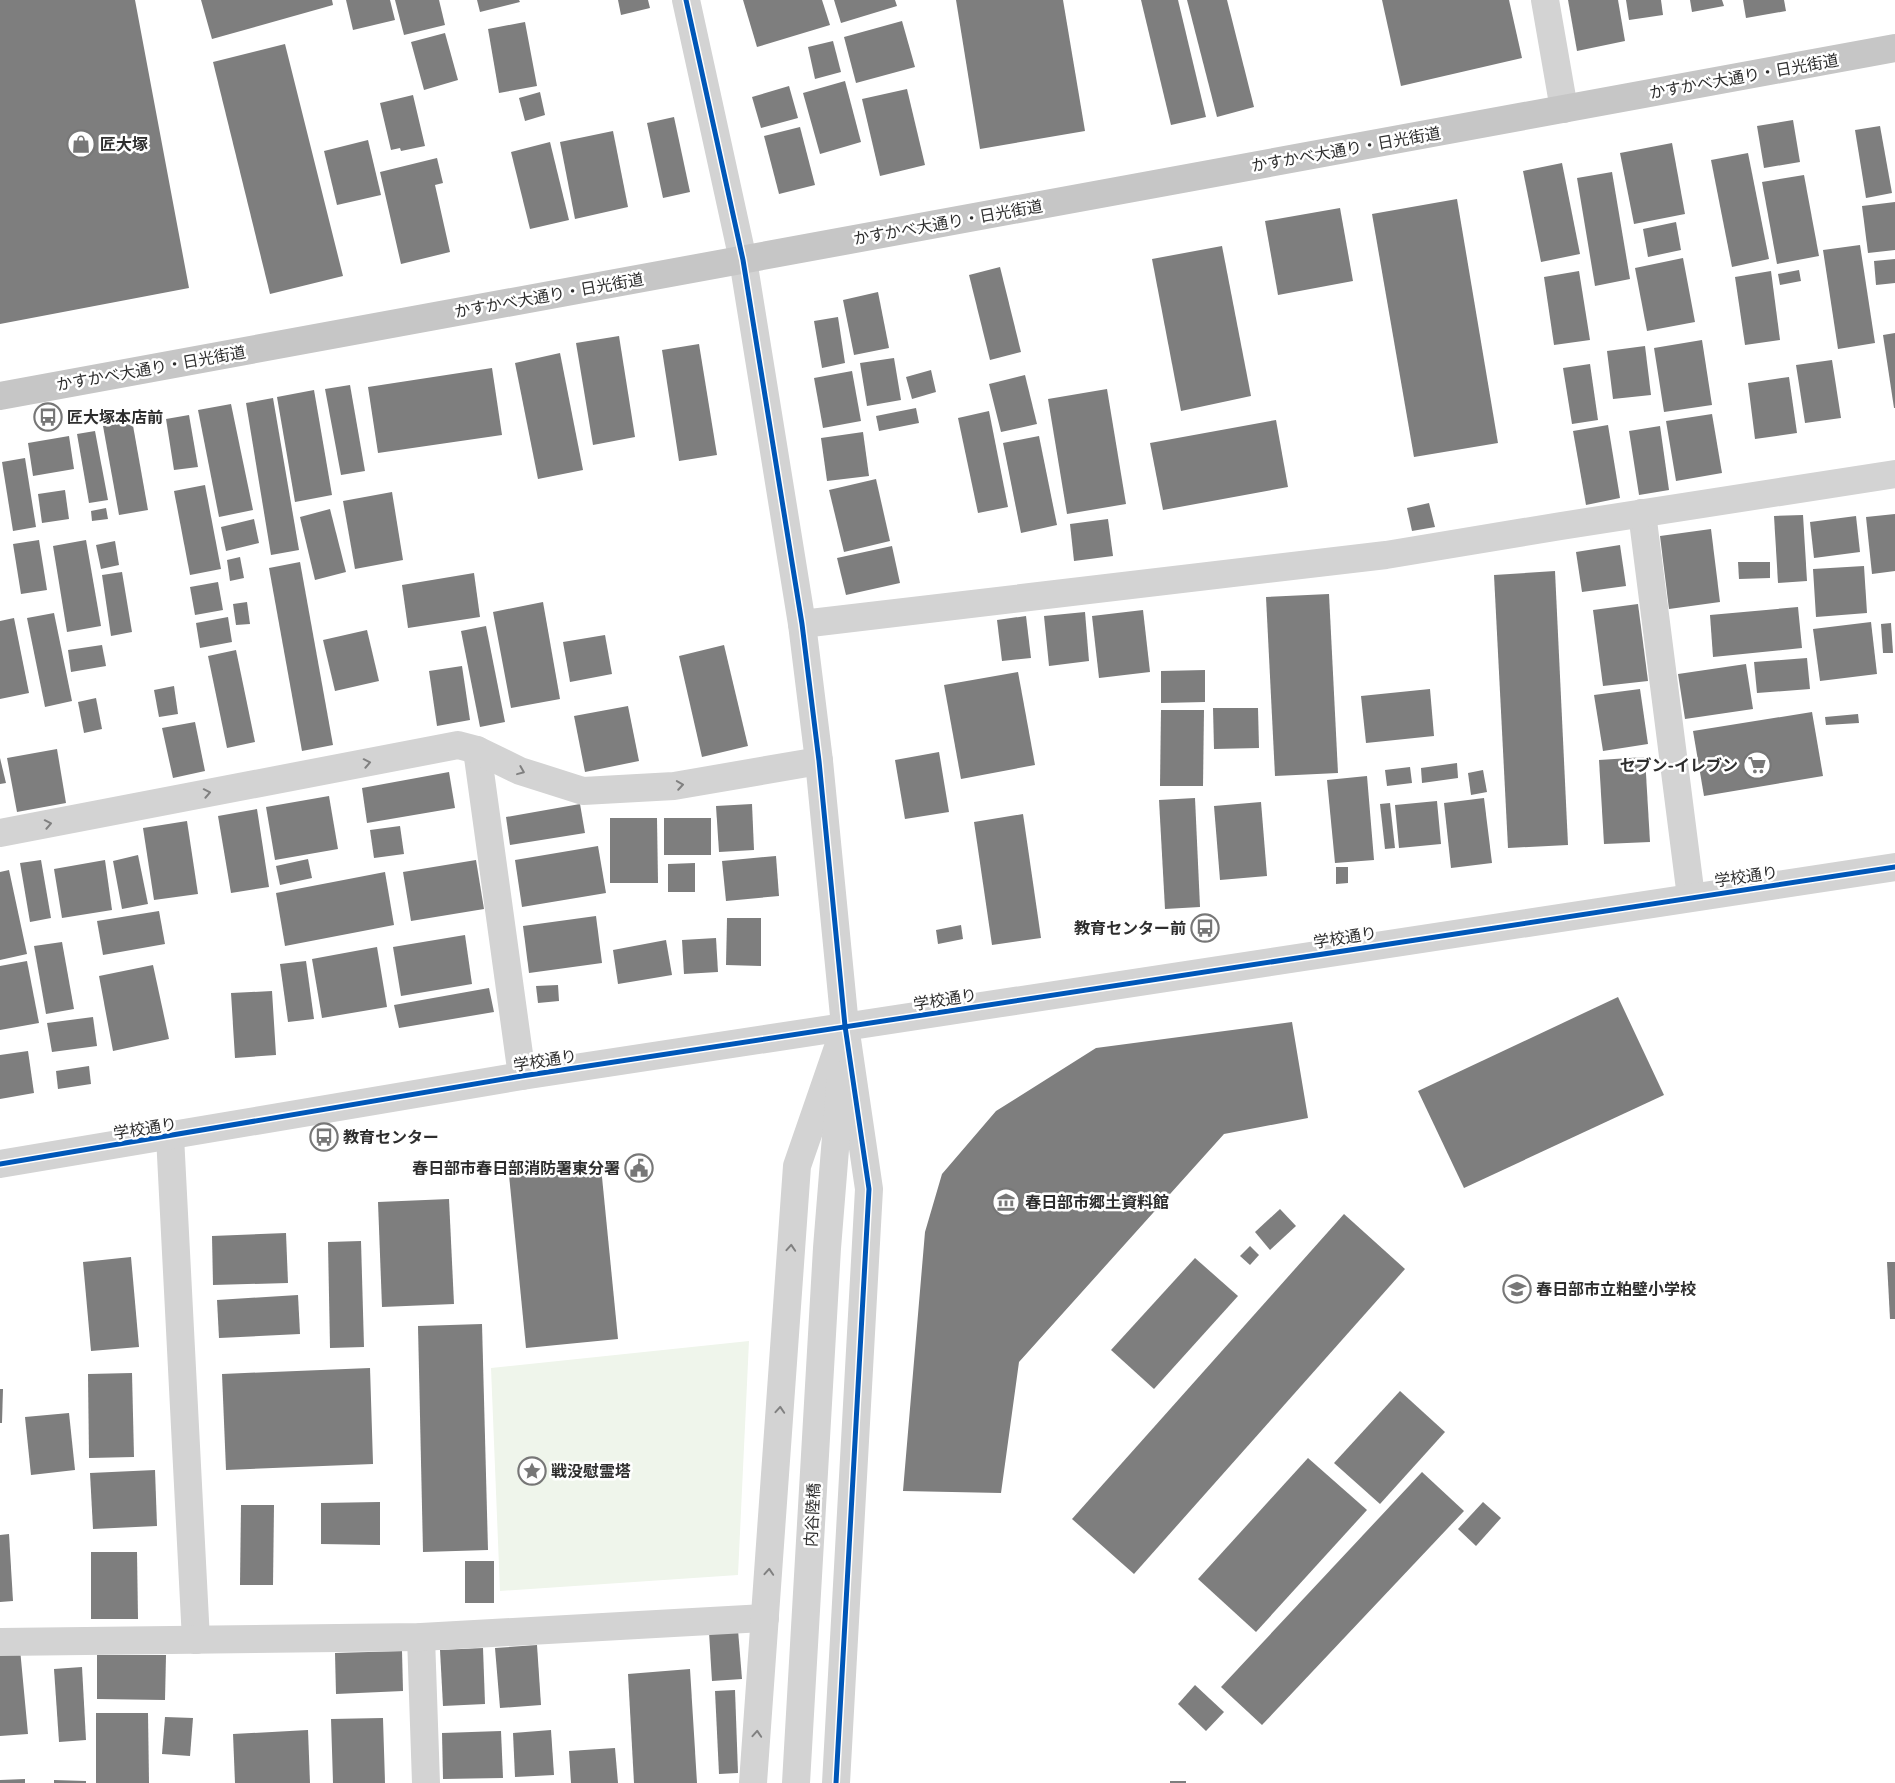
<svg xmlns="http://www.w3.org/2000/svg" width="1895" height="1783" font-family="'Varela Round','Noto Sans JP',sans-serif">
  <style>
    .green { fill: #eff5eb }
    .building { fill: #7e7e7e }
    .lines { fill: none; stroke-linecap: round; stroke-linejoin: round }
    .minor { stroke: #d3d3d3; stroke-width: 28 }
    .major { stroke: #c6c6c6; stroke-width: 28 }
    .cycleway-casing { stroke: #fff; stroke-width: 8 }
    .cycleway { stroke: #0057b8; stroke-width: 5 }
    .oneway { stroke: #808080 }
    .labels { text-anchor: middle; stroke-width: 5; stroke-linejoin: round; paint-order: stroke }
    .street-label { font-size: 16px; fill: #2e2e2e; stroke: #fff }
    .poi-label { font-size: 16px; font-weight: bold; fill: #2e2e2e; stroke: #fff; text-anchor: start }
  </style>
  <rect width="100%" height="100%" fill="#fff"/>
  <polygon class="green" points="749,1341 738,1575 500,1591 491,1368"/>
  <g class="building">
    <polygon points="0,0 135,0 189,288 0,324"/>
    <polygon points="201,0 332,0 333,5 212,39"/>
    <polygon points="346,0 390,0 395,20 353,30"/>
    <polygon points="395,0 439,0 445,25 404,35"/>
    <polygon points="477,0 519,0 520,2 480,12"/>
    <polygon points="618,0 648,0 650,8 621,15"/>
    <polygon points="743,0 822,0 830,25 757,47"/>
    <polygon points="834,0 895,0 897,6 841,23"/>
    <polygon points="956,0 1063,0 1085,131 980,149"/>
    <polygon points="1141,0 1178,0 1206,117 1171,125"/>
    <polygon points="1187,0 1227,0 1254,107 1217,117"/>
    <polygon points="1382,0 1509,0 1522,58 1401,86"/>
    <polygon points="1568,0 1618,0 1625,41 1577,51"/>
    <polygon points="1626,0 1661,0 1663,15 1629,20"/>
    <polygon points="1690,0 1722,0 1724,6 1692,12"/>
    <polygon points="1743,0 1784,0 1786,11 1746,18"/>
    <polygon points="902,21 915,67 856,83 844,37"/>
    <polygon points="525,22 537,86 499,93 488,29"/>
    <polygon points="445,33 458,80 424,90 411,42"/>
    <polygon points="833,41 841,72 815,79 808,47"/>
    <polygon points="285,44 343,276 270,294 213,62"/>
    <polygon points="845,81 861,142 820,154 803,93"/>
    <polygon points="789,86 798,118 761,128 752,97"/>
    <polygon points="907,89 925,165 880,176 862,99"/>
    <polygon points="540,92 545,115 525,121 519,98"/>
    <polygon points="413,95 425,146 401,151 400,148 391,150 380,103"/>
    <polygon points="674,117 690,192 663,198 647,123"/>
    <polygon points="1793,120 1800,162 1764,168 1757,126"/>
    <polygon points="1880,126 1892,193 1866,198 1855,130"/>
    <polygon points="800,127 815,185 779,194 764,136"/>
    <polygon points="613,131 628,207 575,219 560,142"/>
    <polygon points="368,140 381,195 337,205 324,151"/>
    <polygon points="550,142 569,220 530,229 511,152"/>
    <polygon points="1672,143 1685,214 1634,224 1620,153"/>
    <polygon points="1748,153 1769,259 1732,267 1711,160"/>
    <polygon points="437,158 443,183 435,185 450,252 401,264 380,172"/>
    <polygon points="1562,163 1580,254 1541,262 1523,171"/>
    <polygon points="1612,172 1630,279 1595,286 1577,178"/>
    <polygon points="1804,175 1819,256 1777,264 1762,182"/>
    <polygon points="1457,199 1498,443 1414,457 1372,214"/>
    <polygon points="1895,202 1895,250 1868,253 1862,206"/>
    <polygon points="1340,208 1353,281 1278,295 1265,221"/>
    <polygon points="1676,222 1681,250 1648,257 1643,229"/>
    <polygon points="1860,245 1875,343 1838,349 1823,250"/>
    <polygon points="1222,246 1251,396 1181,411 1152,259"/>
    <polygon points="1683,258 1695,322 1647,331 1635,268"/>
    <polygon points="1895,259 1895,283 1876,285 1874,261"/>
    <polygon points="1000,267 1021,352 990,360 969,275"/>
    <polygon points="1799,270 1801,281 1780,285 1778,274"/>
    <polygon points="1579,271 1590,340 1554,345 1544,277"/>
    <polygon points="1771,271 1780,340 1745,345 1735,277"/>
    <polygon points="878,292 889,348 854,355 843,300"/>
    <polygon points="838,317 845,363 822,368 814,321"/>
    <polygon points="1895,333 1895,408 1894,408 1883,335"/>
    <polygon points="619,336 635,437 593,445 576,343"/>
    <polygon points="1702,340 1712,405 1664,412 1654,348"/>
    <polygon points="699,344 717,455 679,461 662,350"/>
    <polygon points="1645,346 1651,395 1613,399 1607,351"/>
    <polygon points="560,353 583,470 538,479 515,363"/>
    <polygon points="894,358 901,400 867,406 860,363"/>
    <polygon points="1832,360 1841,418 1805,423 1796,365"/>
    <polygon points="1590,364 1598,420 1572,424 1563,368"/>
    <polygon points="492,368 502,435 378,453 368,387"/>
    <polygon points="931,370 936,392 912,399 906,377"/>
    <polygon points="852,371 861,421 823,428 814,378"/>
    <polygon points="1025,375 1037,424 1001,432 989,384"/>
    <polygon points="1789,377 1797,433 1755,439 1748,383"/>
    <polygon points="350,385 365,471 341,475 325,389"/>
    <polygon points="1107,389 1126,504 1067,514 1048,399"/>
    <polygon points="314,390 332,495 295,502 277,397"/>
    <polygon points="273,398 299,550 271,555 246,403"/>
    <polygon points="231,404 253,510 219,517 198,410"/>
    <polygon points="916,408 919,423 879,431 876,416"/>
    <polygon points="989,411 1008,507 978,513 958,418"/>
    <polygon points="1712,414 1722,473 1676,481 1666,421"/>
    <polygon points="189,415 198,467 174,470 166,419"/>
    <polygon points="132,420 148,510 119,515 103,426"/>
    <polygon points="1276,420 1288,487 1163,510 1150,443"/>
    <polygon points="1608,425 1620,498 1586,505 1573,431"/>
    <polygon points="1660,426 1669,490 1639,495 1629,431"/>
    <polygon points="95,431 108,500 89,503 77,434"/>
    <polygon points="863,432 869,476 827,481 821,438"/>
    <polygon points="69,436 74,469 33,476 28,443"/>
    <polygon points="1039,436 1057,525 1021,533 1003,443"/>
    <polygon points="25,458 36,527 13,531 2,462"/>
    <polygon points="876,479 890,541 844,552 829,490"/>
    <polygon points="205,485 221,569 190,575 174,491"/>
    <polygon points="65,490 69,519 42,523 38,494"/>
    <polygon points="392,492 403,560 355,569 343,501"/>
    <polygon points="1429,503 1435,527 1412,531 1407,508"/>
    <polygon points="106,508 108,519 92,521 91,511"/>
    <polygon points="330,509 346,572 315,580 300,517"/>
    <polygon points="1895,514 1895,571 1872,574 1866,517"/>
    <polygon points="1803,515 1807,581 1778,583 1774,516"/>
    <polygon points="1856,516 1860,552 1814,558 1810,522"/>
    <polygon points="254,519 259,543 226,551 221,527"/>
    <polygon points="1108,519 1113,556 1074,561 1070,524"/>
    <polygon points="1711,529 1720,602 1669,609 1660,536"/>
    <polygon points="39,540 47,590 21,594 13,544"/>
    <polygon points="86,540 101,626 67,632 53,546"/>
    <polygon points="115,541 119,565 101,569 96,545"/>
    <polygon points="1620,545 1626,586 1582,592 1576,552"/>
    <polygon points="892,546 900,583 846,595 837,558"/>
    <polygon points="240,557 244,578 230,581 227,560"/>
    <polygon points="300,562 333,745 302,751 269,568"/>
    <polygon points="1738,562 1770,562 1770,578 1739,579"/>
    <polygon points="1864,566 1867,613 1816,617 1813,569"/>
    <polygon points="1555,571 1568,845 1508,848 1494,575"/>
    <polygon points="122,572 132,632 111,636 102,575"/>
    <polygon points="474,573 480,617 408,628 402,585"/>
    <polygon points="218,582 223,610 195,615 190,587"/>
    <polygon points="1329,594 1338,773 1275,776 1266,597"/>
    <polygon points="247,602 250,624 236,625 233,604"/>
    <polygon points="543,602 560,699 511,708 493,612"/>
    <polygon points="1638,604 1648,681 1603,686 1593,610"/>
    <polygon points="1798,607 1802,648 1713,657 1710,615"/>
    <polygon points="1143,610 1150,672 1099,678 1092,616"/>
    <polygon points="1085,612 1089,661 1049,666 1044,616"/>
    <polygon points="54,613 72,701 45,707 27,618"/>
    <polygon points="1026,616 1031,658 1002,661 997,620"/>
    <polygon points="228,617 232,642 200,648 196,623"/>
    <polygon points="14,618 29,693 0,699 0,621"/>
    <polygon points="1871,622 1877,674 1820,681 1813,629"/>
    <polygon points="1891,623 1893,653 1883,653 1881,624"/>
    <polygon points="486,626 505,722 480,727 461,631"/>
    <polygon points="367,630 379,681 335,691 323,640"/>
    <polygon points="605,635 612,674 570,682 563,642"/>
    <polygon points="102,645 106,666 71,672 68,650"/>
    <polygon points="724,645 748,746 702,757 679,656"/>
    <polygon points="236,650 255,742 227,748 208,656"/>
    <polygon points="1807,658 1810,689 1757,693 1754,662"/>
    <polygon points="1746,664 1753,709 1685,719 1678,674"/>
    <polygon points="462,666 470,720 437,726 429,671"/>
    <polygon points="1205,670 1205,702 1161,703 1161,671"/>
    <polygon points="1018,672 1035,765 961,779 944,685"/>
    <polygon points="174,686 178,714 159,717 154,690"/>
    <polygon points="1430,689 1434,736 1366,743 1361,696"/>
    <polygon points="1640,689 1648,744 1603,751 1594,695"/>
    <polygon points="96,698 102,729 84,733 78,702"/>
    <polygon points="628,706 639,761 585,772 574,716"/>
    <polygon points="1213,708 1258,708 1259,748 1214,749"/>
    <polygon points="1161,710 1204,710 1203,786 1160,786"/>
    <polygon points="1812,712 1823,776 1704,796 1693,731"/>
    <polygon points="1858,714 1859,723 1826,725 1825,717"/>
    <polygon points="195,722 205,771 173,778 162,728"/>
    <polygon points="57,749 66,803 17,812 7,758"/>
    <polygon points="939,752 949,812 905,819 895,760"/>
    <polygon points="1645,757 1650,842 1604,844 1599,760"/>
    <polygon points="0,758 6,783 0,784"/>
    <polygon points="1457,763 1458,778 1422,783 1421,768"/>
    <polygon points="1410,767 1412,783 1387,786 1385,770"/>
    <polygon points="1483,770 1487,792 1471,795 1468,773"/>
    <polygon points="449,772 455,808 367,823 362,788"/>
    <polygon points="1367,776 1374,860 1335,863 1327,780"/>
    <polygon points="329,796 338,849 275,860 266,807"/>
    <polygon points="1195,798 1200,907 1165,909 1159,800"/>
    <polygon points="1484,798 1492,863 1451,868 1444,803"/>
    <polygon points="1437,801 1441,844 1399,848 1395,805"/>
    <polygon points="1261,802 1267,876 1220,880 1214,806"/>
    <polygon points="1390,803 1395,848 1385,849 1380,804"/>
    <polygon points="580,804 585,833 510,845 506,817"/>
    <polygon points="752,804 754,850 719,852 716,806"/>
    <polygon points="257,809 269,887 231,893 218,816"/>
    <polygon points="1023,814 1041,938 992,945 974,822"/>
    <polygon points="610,818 657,818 658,883 610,883"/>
    <rect x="664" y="818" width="47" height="37"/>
    <polygon points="187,821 198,894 154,900 143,828"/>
    <polygon points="400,826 404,854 374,858 370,830"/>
    <polygon points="598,846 606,893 522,907 515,860"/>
    <polygon points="138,855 148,904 122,909 113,861"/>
    <polygon points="776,856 779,896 726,901 722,861"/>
    <polygon points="308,859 312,878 280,885 276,866"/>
    <polygon points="41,860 51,918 30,922 20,863"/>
    <polygon points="105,860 112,910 62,918 54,869"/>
    <polygon points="476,860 484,909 411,921 403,872"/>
    <polygon points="695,863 695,892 668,892 668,864"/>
    <polygon points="1336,867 1348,867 1348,883 1336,884"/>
    <polygon points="9,870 27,954 0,960 0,872"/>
    <polygon points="385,872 394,925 285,946 276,893"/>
    <polygon points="159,911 165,944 103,955 97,921"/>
    <polygon points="596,916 602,963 529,973 523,926"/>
    <polygon points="727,918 761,918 761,966 726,965"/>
    <polygon points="961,925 963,939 938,944 936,930"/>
    <polygon points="465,935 472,984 401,996 393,947"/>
    <polygon points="716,938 718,972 684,974 682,940"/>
    <polygon points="666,940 672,975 618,984 613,950"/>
    <polygon points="62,942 74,1009 46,1014 34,946"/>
    <polygon points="377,947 387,1007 322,1018 312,959"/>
    <polygon points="27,961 39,1023 0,1030 0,966"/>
    <polygon points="306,961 314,1019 288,1022 280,964"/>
    <polygon points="153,965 169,1039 113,1051 99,976"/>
    <polygon points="558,985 559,1001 538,1003 536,986"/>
    <polygon points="489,988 494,1012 399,1028 394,1005"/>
    <polygon points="272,991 276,1055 235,1058 231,993"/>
    <polygon points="1618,997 1664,1095 1464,1188 1418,1091"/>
    <polygon points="93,1017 97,1046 52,1052 47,1023"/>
    <polygon points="1292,1022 1308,1118 1224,1134 1019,1362 1001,1493 903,1491 925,1232 942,1174 996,1111 1096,1048"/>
    <polygon points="28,1051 34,1093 0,1099 0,1055"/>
    <polygon points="89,1066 91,1084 58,1089 56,1071"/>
    <polygon points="601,1167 618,1339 526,1348 509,1175"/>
    <polygon points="449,1199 454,1304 382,1307 378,1202"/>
    <polygon points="1280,1209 1296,1226 1270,1250 1255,1232"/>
    <polygon points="1344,1214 1405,1269 1134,1574 1072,1519"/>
    <polygon points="286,1233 288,1283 213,1285 212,1236"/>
    <polygon points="361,1241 364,1347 330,1348 328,1242"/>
    <polygon points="1250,1246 1259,1255 1250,1265 1240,1256"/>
    <polygon points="131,1257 139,1347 91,1351 83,1262"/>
    <polygon points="1195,1258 1238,1296 1154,1389 1111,1350"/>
    <polygon points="1887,1262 1895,1262 1895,1319 1890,1319"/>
    <polygon points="298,1295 300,1334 219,1338 217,1300"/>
    <polygon points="482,1324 488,1550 423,1552 418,1326"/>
    <polygon points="370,1368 373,1464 226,1470 222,1374"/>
    <polygon points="132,1373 134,1457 89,1458 88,1374"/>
    <polygon points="0,1389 3,1389 2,1423 0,1423"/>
    <polygon points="1400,1391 1445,1432 1380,1504 1334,1463"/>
    <polygon points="69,1413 75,1470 31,1475 25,1417"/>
    <polygon points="1308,1458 1367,1510 1256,1632 1198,1579"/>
    <polygon points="155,1470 157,1526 93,1529 90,1473"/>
    <polygon points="1422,1472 1464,1511 1262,1725 1221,1687"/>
    <polygon points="380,1502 380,1545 321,1544 321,1503"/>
    <polygon points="1483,1502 1501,1518 1476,1546 1458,1529"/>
    <polygon points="241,1505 274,1505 273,1585 240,1585"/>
    <polygon points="9,1534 13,1601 0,1602 0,1535"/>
    <polygon points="91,1552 137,1552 138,1619 91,1619"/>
    <rect x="465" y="1561" width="29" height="42"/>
    <polygon points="738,1630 742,1679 712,1681 709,1632"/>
    <polygon points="537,1645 541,1705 500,1708 495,1648"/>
    <polygon points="483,1648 485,1704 443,1706 440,1650"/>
    <polygon points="20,1649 28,1734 0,1736 0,1651"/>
    <polygon points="402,1651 403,1691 336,1694 335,1653"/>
    <polygon points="97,1655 166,1655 165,1700 97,1699"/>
    <polygon points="82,1667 86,1740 59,1742 54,1669"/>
    <polygon points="690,1669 697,1783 634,1783 628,1674"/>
    <polygon points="1195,1685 1224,1712 1206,1731 1178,1704"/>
    <polygon points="735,1690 738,1773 719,1774 715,1691"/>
    <polygon points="96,1713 148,1713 149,1783 96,1783"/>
    <polygon points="165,1717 193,1718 190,1756 162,1754"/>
    <polygon points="383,1718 385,1783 333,1783 331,1719"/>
    <polygon points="308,1730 310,1783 235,1783 233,1734"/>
    <polygon points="551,1730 554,1775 515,1777 513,1733"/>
    <polygon points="501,1731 503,1778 443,1779 442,1733"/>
    <polygon points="615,1748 618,1783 571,1783 569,1751"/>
    <polygon points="25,1779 25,1783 0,1783 0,1780"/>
    <polygon points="54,1780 86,1781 86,1783 54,1783"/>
    <rect x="1170" y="1781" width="16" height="2"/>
  </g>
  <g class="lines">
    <g class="minor">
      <polyline points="686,0 743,260 802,624 819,761 845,1026 869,1189 836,1783"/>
      <polyline points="1545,0 1564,109"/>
      <polyline points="1642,513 1691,897"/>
      <polyline points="802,624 1386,555 1561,526 1895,474"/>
      <polyline points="477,750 522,1076"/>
      <polyline points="0,833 458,745 477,750 520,771 583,791 674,786 819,761"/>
      <polyline points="170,1136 196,1640"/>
      <polyline points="0,1164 522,1076 1895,867"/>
      <polyline points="421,1637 426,1783"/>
      <polyline points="0,1642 421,1637 765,1618"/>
      <polyline points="753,1783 797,1166 844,1030"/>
      <polyline points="796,1783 827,1248 841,1075"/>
    </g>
    <polyline class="major" points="0,396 1895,48"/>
    <g class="cycleway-casing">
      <g id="cycleway">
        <polyline points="686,0 743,260 802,624 819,761 845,1026 869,1189 836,1783"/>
        <polyline points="0,1164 522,1076 1895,867"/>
      </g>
    </g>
    <use href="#cycleway" class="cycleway"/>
  </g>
  <defs><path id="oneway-chevron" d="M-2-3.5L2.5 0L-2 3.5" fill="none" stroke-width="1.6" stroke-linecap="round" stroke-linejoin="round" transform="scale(1.25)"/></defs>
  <g class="oneway">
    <use href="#oneway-chevron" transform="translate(367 763) rotate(-11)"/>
    <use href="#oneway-chevron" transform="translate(521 771) rotate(22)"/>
    <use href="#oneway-chevron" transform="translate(680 785) rotate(-9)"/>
    <use href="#oneway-chevron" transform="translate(207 793) rotate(-11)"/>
    <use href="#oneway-chevron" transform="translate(48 824) rotate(-11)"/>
    <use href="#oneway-chevron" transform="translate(791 1248) rotate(-86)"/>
    <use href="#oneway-chevron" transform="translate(780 1410) rotate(-86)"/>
    <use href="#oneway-chevron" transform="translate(769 1572) rotate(-86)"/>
    <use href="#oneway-chevron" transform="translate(757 1734) rotate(-86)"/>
  </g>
  <defs>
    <g id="shop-ring" transform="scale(1.4375)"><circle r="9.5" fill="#fff" stroke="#777" stroke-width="1.5"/><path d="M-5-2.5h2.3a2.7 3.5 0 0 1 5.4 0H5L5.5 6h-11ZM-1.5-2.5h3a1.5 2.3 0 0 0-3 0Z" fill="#777"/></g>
    <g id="bus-ring" transform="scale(1.4375)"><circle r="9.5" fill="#fff" stroke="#777" stroke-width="1.5"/><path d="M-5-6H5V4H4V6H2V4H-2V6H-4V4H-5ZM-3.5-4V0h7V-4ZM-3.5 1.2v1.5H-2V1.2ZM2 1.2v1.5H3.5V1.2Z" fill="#777"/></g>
    <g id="supermarket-ring" transform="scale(1.4375)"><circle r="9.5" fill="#fff" stroke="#777" stroke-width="1.5"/><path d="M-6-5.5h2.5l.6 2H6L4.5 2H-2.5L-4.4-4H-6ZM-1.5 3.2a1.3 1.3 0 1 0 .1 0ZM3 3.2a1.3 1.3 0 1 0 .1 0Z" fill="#777"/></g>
    <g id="civic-ring" transform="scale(1.4375)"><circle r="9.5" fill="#fff" stroke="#777" stroke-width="1.5"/><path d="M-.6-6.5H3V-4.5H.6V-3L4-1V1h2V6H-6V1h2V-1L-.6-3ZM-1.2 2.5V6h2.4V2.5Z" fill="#777"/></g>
    <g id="museum-ring" transform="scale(1.4375)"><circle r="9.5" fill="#fff" stroke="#777" stroke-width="1.5"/><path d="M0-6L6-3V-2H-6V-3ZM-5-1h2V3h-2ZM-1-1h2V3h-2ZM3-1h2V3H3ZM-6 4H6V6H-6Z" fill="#777"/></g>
    <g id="school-ring" transform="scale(1.4375)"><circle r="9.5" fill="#fff" stroke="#777" stroke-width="1.5"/><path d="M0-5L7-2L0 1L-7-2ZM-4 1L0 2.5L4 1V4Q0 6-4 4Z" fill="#777"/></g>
    <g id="sight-ring" transform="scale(1.4375)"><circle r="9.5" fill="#fff" stroke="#777" stroke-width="1.5"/><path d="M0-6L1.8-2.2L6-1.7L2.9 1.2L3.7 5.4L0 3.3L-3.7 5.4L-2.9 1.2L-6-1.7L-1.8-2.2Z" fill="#777"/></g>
  </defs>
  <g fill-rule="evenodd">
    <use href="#shop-ring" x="81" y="144"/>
    <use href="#bus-ring" x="48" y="417"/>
    <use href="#supermarket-ring" x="1757" y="765"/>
    <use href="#bus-ring" x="1205" y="928"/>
    <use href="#bus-ring" x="324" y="1137"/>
    <use href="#civic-ring" x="639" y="1168"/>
    <use href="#museum-ring" x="1006" y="1202"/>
    <use href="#school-ring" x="1517" y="1289"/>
    <use href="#sight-ring" x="532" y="1471"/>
  </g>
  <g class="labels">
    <g class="street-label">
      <text transform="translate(1744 76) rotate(-10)" y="6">かすかべ大通り・日光街道</text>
      <text transform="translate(1346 149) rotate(-10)" y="6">かすかべ大通り・日光街道</text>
      <text transform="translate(948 222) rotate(-10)" y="6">かすかべ大通り・日光街道</text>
      <text transform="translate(549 295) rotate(-10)" y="6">かすかべ大通り・日光街道</text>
      <text transform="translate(151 368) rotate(-10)" y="6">かすかべ大通り・日光街道</text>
      <text transform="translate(1746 876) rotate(-8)" y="6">学校通り</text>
      <text transform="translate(1345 937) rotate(-9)" y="6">学校通り</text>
      <text transform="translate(945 999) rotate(-9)" y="6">学校通り</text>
      <text transform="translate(545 1060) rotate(-9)" y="6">学校通り</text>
      <text transform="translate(145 1128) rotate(-9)" y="6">学校通り</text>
      <text transform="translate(812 1515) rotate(-87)" y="6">内谷陸橋</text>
    </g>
    <g class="poi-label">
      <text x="100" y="150">匠大塚</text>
      <text x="67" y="423">匠大塚本店前</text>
      <text x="1738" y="771" text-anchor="end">セブン-イレブン</text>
      <text x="1186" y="934" text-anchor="end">教育センター前</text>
      <text x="343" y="1143">教育センター</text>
      <text x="620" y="1174" text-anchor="end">春日部市春日部消防署東分署</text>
      <text x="1025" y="1208">春日部市郷土資料館</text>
      <text x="1536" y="1295">春日部市立粕壁小学校</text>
      <text x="551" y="1477">戦没慰霊塔</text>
    </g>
  </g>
</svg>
